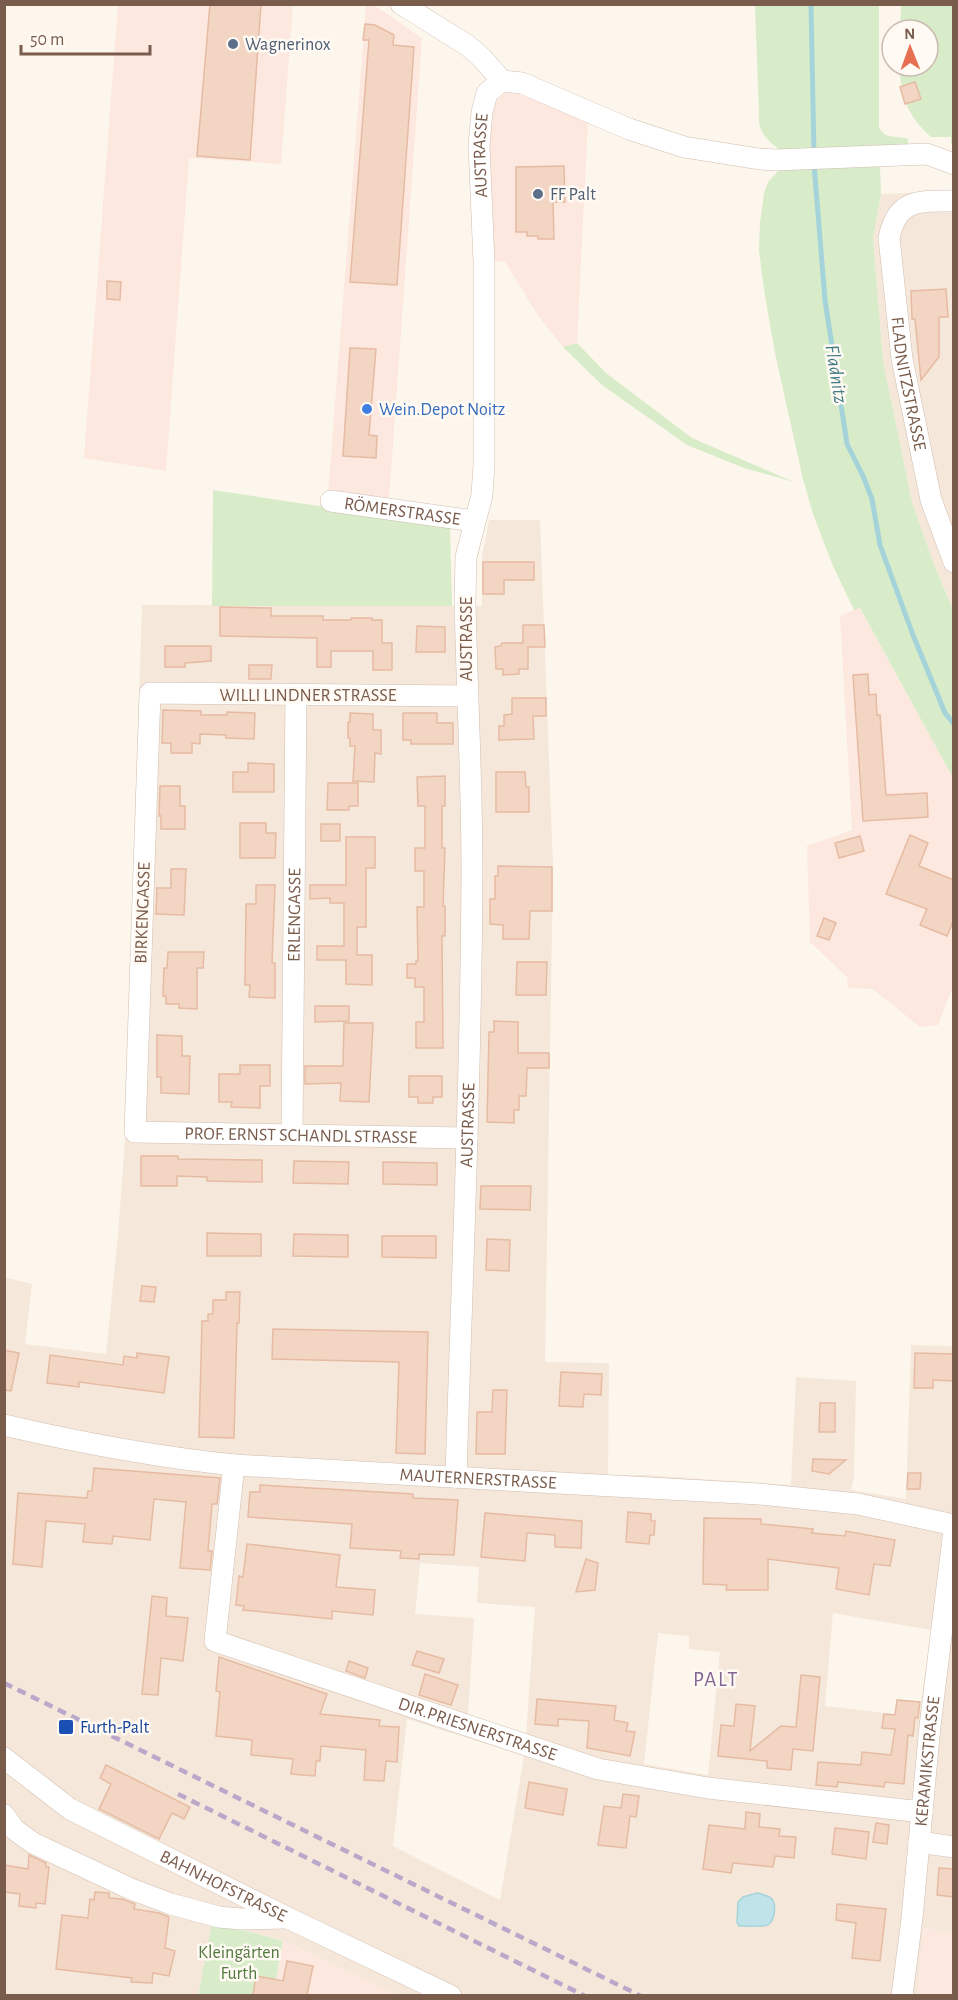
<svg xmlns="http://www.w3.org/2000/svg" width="958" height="2000" font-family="'Alegreya Sans',sans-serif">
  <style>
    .residential { fill: #f5e8da; fill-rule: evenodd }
    .commercial { fill: #fde8e0 }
    .green { fill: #d8ecc9 }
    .water { fill: #bfe3e8; stroke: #a5d3da; stroke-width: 1.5 }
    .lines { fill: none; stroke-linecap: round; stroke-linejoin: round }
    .stream { stroke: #a5d3da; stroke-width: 5 }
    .building { fill: #f3d5c3; stroke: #e6bba3; stroke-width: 1.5 }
    .minor-casing { stroke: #d1beb0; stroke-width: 22 }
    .minor { stroke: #fff; stroke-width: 21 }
    .rail { stroke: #b9a8c9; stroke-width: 4.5; stroke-dasharray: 9 6; stroke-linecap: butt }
    .service-dot { fill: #5c6f8a; stroke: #fffaf3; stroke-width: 2 }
    .shop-dot { fill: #3f7fe0; stroke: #fffaf3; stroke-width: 2 }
    .transit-dot { fill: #1a4fb4; stroke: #fffaf3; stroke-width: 2 }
    .labels { text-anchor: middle; stroke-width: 5; stroke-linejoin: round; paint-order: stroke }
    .service-label { font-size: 18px; fill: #4e5e75; stroke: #fffaf3; text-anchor: start }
    .street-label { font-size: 18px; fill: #7a5c4d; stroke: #fffaf3 }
    .shop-label { font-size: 18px; fill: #366cbe; stroke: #fffaf3; text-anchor: start }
    .transit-label { font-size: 18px; fill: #164399; stroke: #fffaf3; text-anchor: start }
    .park-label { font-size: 18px; fill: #537a41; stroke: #fffaf3 }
    .water-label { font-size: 20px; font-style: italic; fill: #437c86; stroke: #fffaf3 }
    .quarter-label { font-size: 21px; letter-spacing: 1.5px; fill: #846695; stroke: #fffaf3 }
  </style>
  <rect width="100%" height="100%" fill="#fdf6ec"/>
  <g class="residential">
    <polygon points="953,191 953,610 932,559 912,502 883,361 873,238 881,194"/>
    <path d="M489 520H540L553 867 545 1362 609 1363 608 1475H646L791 1485 796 1377 856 1381 854 1477 851 1490 906 1499 911 1345 953 1346V1934L924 1928 917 1995H398L283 1941 213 1922 198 1995H5L4 1277 32 1284 25 1344 106 1354 118 1235 125 1141 142 605 482 606V557ZM420 1563 479 1567 477 1603 535 1607 526 1735 468 1714 474 1618 415 1614ZM833 1613 931 1630 919 1717 825 1706ZM658 1633 689 1636V1649L720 1652 708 1775 644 1764ZM407 1719 524 1756 500 1900 393 1846Z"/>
  </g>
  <g class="commercial">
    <polygon points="118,5 293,5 281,164 189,158 166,471 84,458"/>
    <polygon points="366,5 374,5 422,38 389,500 328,494"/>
    <polygon points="505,93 518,94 588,121 577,343 563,347 539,317 505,262 492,261 487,145 491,117 496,101"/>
    <polygon points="859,607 953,778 953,986 938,1025 920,1027 873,989 848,988 847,977 810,942 807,846 852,830 840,616"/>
    <polygon points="924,1928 953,1934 953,1995 917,1995"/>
    <polygon points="283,1941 398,1995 273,1996"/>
  </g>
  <g class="green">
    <path d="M755 5H879V127C884 140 897 135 908 139V145L780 150C768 141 757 131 759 115Z"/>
    <path d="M901 5H953V144H951V137H931C908 116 900 97 900 66H928V30H900Z"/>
    <polygon points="880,166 881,194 873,238 883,361 912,502 932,559 953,610 953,778 860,608 854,610 833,566 813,514 803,479 775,353 765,296 759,251 760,223 764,193 768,182 780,169"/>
    <polygon points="577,343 606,373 692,438 794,482 744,468 687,445 602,385 563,347"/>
    <polygon points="213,490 450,526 452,606 212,606"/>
    <polygon points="212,1922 283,1941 273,1995 198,1996"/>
  </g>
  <path class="water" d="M757 1893C762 1894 767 1895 771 1898 777 1904 775 1920 768 1925 765 1927 743 1926 739 1926L737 1922 738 1902 743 1897Z"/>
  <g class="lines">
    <g class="stream">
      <polyline points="811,4 814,155"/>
      <polyline points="814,164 825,300 847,444 863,476 872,499 880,545 913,635 945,713 954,724"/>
    </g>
  </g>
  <g class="building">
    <polygon points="210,4 261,4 250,160 197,156"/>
    <polygon points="365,24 375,25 394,35 393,45 414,47 397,285 350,282 369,40 363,40"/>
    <polygon points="915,82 921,99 905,104 900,87"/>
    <polygon points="564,166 565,202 553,202 554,239 538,239 538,236 527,236 527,232 516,232 516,167"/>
    <polygon points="107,281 121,282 120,300 107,299"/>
    <polygon points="946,289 948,317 939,317 939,357 921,380 915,319 912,319 911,291"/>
    <polygon points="350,348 376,349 369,435 377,436 376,458 343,456"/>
    <polygon points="483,562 534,562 534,580 504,580 504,594 483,594"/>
    <polygon points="220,607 271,608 271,616 323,616 323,620 351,620 351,618 372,618 372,620 382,620 382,643 392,643 392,670 373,670 373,651 331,651 331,667 317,667 317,638 220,636"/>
    <polygon points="523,625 544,625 545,647 528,647 528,669 519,669 519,674 503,675 503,669 496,669 495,647 501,646 502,643 523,643"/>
    <polygon points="417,626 445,627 445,652 416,652"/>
    <polygon points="165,646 211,646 211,661 185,663 185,667 165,667"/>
    <polygon points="249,665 272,665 271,679 249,679"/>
    <polygon points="868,674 869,695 876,694 877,715 880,715 886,795 927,793 928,817 863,821 853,675"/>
    <polygon points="512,698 546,698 546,716 533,716 534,739 499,740 499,726 504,726 504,715 512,714"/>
    <polygon points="163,710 201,711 201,715 227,715 227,712 255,713 254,739 226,738 226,735 200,734 200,744 192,743 192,753 171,753 171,743 162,743"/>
    <polygon points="350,713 373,714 373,730 381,730 381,754 375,753 374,782 353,781 355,746 350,746 350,738 348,738 348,722 350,722"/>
    <polygon points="403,713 437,713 437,723 453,723 453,744 411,744 411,740 403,740"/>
    <polygon points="248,763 274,764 274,792 233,792 233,772 248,772"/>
    <polygon points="496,772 525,772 526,787 529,787 529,812 496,812"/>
    <polygon points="445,776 445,806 442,806 442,848 445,848 443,906 445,906 445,936 442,936 443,1048 416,1048 416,1022 424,1022 424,987 415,987 415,978 407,978 407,964 416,964 416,961 418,961 417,907 424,907 424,871 415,871 415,848 425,848 425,806 418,806 417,777"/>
    <polygon points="328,783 358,783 358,806 349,806 349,810 327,810"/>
    <polygon points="160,786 180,786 180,806 185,806 185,829 161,829 161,816 159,816"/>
    <polygon points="240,823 266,823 266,833 276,833 275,858 240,858"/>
    <rect x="321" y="824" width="19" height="17"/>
    <polygon points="910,835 928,843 919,866 954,880 954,919 947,936 920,925 927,909 886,894"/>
    <polygon points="860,836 864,851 839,858 835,843"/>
    <polygon points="346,837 375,837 375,868 366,868 366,927 357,927 357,955 372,955 372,985 346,984 346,960 317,960 317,946 344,946 344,903 330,903 330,898 310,899 310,885 346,885"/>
    <polygon points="498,866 552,867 552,911 530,911 529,939 503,939 503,925 490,924 490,899 495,899 495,876 498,876"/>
    <polygon points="171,869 186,869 184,915 156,914 157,888 171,888"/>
    <polygon points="256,885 275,885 272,963 275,963 275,998 249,997 250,985 245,985 246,904 256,904"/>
    <polygon points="824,918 836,923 829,940 817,936"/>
    <polygon points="168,952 204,952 203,968 197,968 197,1009 179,1008 179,1004 166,1004 166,996 163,996 164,968 167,968"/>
    <polygon points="517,962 547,962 546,995 516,995"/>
    <polygon points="315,1006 349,1006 349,1021 315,1022"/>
    <polygon points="494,1021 518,1022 518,1053 549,1053 549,1068 527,1068 526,1096 519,1096 519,1110 514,1110 514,1123 487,1122 489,1032 494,1032"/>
    <polygon points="344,1023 373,1023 369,1102 340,1101 341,1083 305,1084 305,1066 343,1066"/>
    <polygon points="157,1035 182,1036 182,1056 190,1056 189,1094 161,1093 161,1077 157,1077"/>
    <polygon points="240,1065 270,1065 270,1086 260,1086 260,1108 231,1107 232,1102 219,1102 219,1074 240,1074"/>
    <polygon points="409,1076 442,1076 442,1097 433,1097 433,1103 418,1103 418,1097 409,1097"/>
    <polygon points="141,1156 178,1156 178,1159 262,1160 262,1182 207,1181 207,1177 177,1176 177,1186 141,1186"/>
    <polygon points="294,1161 349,1162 348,1184 293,1183"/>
    <polygon points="383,1162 437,1163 437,1185 383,1184"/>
    <polygon points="481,1186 531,1186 530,1210 480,1209"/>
    <polygon points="207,1233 261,1234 261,1256 207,1256"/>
    <polygon points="294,1234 348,1235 348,1257 293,1256"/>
    <polygon points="382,1236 436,1236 436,1258 382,1257"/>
    <polygon points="487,1239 510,1240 509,1271 486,1270"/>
    <polygon points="142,1286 156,1287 154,1302 140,1301"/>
    <polygon points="226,1292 240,1292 239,1323 237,1323 234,1438 199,1437 202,1321 208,1321 208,1314 213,1314 213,1300 226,1300"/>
    <polygon points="273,1329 428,1332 425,1454 396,1453 399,1362 272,1359"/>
    <polygon points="4,1350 19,1353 11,1391 4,1390"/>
    <polygon points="137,1353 169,1357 164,1393 79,1382 79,1387 47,1383 50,1355 123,1365 124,1356 137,1358"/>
    <polygon points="915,1353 954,1354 954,1381 933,1380 933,1388 914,1388"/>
    <polygon points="561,1372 602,1374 601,1395 584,1394 583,1407 559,1406"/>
    <polygon points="493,1390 507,1390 505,1454 476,1454 477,1412 492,1412"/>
    <polygon points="820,1403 835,1403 835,1432 819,1432"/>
    <polygon points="813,1459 846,1460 829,1474 812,1471"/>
    <polygon points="94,1468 220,1478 217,1504 212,1504 208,1551 212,1551 210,1570 180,1568 186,1502 154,1499 150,1540 113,1536 112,1544 83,1542 85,1524 46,1521 42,1567 13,1564 18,1493 87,1498 88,1491 92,1491"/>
    <polygon points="908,1473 921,1473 920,1489 907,1489"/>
    <polygon points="260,1485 413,1494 413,1498 458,1500 454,1555 419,1554 419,1559 400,1558 401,1551 350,1548 352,1524 248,1517 250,1492 260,1492"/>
    <polygon points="628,1512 651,1514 651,1521 655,1521 654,1535 650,1535 649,1544 626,1542"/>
    <polygon points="485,1513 582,1521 581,1548 555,1547 555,1535 527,1533 525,1561 481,1557"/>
    <polygon points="704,1518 761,1519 761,1524 813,1529 812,1533 845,1536 846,1531 895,1540 890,1566 874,1564 869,1595 836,1589 839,1568 768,1559 768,1590 726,1590 727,1585 703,1584"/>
    <polygon points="247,1544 340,1555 336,1587 375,1590 373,1615 332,1611 332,1619 243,1610 244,1606 236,1605 239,1576 243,1577"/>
    <polygon points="586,1559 598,1563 595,1590 576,1592"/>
    <polygon points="152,1596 167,1598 166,1616 188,1618 183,1661 161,1658 158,1695 142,1694"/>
    <polygon points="417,1651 444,1659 439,1673 412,1665"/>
    <polygon points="219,1657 327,1694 320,1714 380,1720 379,1726 399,1727 397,1762 386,1761 384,1781 364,1780 366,1750 321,1746 320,1761 316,1761 315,1776 291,1774 293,1759 251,1755 252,1740 216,1736 220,1692 216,1691"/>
    <polygon points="349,1661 368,1668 365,1678 346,1671"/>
    <polygon points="425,1674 458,1685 451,1705 419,1695"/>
    <polygon points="801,1675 820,1677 813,1751 793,1749 791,1770 767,1768 767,1761 718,1756 721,1725 734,1726 736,1704 755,1706 750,1751 781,1726 796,1727"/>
    <polygon points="537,1699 616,1706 614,1720 628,1723 626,1731 635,1732 630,1756 587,1748 589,1721 558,1719 558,1726 535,1724"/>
    <polygon points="897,1700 920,1702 918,1718 915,1717 913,1736 908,1735 904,1784 885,1782 884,1787 838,1782 837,1787 816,1785 818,1762 861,1765 862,1752 891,1755 895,1729 882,1728 884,1714 895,1715"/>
    <polygon points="106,1765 190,1807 184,1819 172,1813 159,1839 99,1809 111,1784 100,1778"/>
    <polygon points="529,1782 567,1789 563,1815 525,1808"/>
    <polygon points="623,1794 639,1796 636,1817 630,1816 626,1848 598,1845 604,1806 621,1808"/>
    <polygon points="746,1812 760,1814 759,1827 780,1829 779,1836 796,1837 794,1858 775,1856 773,1867 733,1863 731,1873 703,1869 709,1825 745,1829"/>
    <polygon points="876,1823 889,1825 887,1844 873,1842"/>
    <polygon points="835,1828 869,1832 866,1859 832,1854"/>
    <polygon points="29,1855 46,1863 46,1867 49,1867 45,1904 36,1903 36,1908 19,1906 20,1894 4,1892 4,1865 28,1869"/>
    <polygon points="939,1868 954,1869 954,1897 937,1895"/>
    <polygon points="95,1892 109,1893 109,1898 122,1899 135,1904 134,1909 159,1913 169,1917 165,1948 175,1951 169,1976 153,1973 152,1983 131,1982 132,1978 56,1969 62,1915 88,1918 90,1899 94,1900"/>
    <polygon points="837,1904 886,1909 880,1961 852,1958 856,1923 836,1920"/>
    <polygon points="287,1961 313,1966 307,1995 253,1995 256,1976 283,1981"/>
  </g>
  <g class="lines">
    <g class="minor-casing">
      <g id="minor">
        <polyline points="401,4 467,45 481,57 502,81"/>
        <path id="s1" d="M954 201C920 201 897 198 889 238L902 359 931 500 954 562"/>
        <path id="s2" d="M331 501 474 521"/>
        <path id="s3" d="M467 696 150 693 135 1132 467 1138"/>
        <path id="s4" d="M292 1134 296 695"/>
        <path id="s5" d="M4 1425C81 1443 157 1457 234 1465L759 1494 858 1504 954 1525"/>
        <path id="s6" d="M234 1465 215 1641 598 1769 708 1788 922 1812"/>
        <path id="s7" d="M456 1477C462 1276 471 1075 472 873 472 783 467 692 465 601L466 557 482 495 484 465V262L479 145 482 112 487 93 502 81 522 83 629 129 684 147 759 159 776 160 927 154 954 164"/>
        <path id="s8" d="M4 1758 70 1809 288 1918 451 1996"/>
        <polyline points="4,1815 15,1830 33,1843 131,1889 171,1904 219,1917 241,1919 285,1918"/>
        <polyline points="919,1842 954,1847"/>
        <path id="s9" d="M902 1996 912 1918 930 1726 954 1530"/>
      </g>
    </g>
    <use href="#minor" class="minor"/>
    <g class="rail">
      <polyline points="4,1683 641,1996"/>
      <polyline points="178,1794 585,1996"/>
    </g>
  </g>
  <g class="service-dot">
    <circle cx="233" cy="44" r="6"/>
    <circle cx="538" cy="194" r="6"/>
  </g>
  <circle class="shop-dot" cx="367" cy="409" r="6"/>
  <rect class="transit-dot" x="58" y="1719" width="16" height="16" rx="3"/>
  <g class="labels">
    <g class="service-label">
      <text x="245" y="50">Wagnerinox</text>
      <text x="550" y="200">FF Palt</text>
    </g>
    <g class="street-label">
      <text dy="6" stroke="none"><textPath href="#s7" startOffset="1324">AUSTRASSE</textPath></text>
      <text dy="6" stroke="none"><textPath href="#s1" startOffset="232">FLADNITZSTRASSE</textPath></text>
      <text dy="6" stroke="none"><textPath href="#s2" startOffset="72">RÖMERSTRASSE</textPath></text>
      <text transform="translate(466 639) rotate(-90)" y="6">AUSTRASSE</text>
      <text x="308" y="701">WILLI LINDNER STRASSE</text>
      <text transform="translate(142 913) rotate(-88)" y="6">BIRKENGASSE</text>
      <text dy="6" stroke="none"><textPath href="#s4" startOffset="219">ERLENGASSE</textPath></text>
      <text dy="6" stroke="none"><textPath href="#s7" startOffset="352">AUSTRASSE</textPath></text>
      <text dy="6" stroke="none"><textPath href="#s3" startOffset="922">PROF. ERNST SCHANDL STRASSE</textPath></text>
      <text dy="6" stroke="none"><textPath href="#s5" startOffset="478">MAUTERNERSTRASSE</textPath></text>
      <text dy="6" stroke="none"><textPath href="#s6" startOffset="454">DIR.PRIESNERSTRASSE</textPath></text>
      <text dy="6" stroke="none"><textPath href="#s9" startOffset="236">KERAMIKSTRASSE</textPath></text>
      <text dy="6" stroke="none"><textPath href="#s8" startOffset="255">BAHNHOFSTRASSE</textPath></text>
    </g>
    <g class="shop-label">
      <text x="379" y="415">Wein.Depot Noitz</text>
    </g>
    <g class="transit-label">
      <text x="80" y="1733">Furth-Palt</text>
    </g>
    <g class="park-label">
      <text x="239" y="1958">Kleingärten<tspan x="239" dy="21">Furth</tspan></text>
    </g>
    <g class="water-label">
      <text transform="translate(837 374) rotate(81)" y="7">Fladnitz</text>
    </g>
    <g class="quarter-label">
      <text x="716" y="1686">PALT</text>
    </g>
  </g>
  <rect width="958" height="2000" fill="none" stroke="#7a5c4d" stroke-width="12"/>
  <g transform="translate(910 48) rotate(359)"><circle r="28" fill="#fffaf3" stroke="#cabbb1" stroke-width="1.5"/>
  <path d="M0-4.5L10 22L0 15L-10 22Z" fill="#e76f51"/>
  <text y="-9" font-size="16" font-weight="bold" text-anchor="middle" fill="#7a5c4d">N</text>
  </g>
  <path d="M21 45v9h129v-9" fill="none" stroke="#7a5c4d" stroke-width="3"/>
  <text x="30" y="45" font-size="18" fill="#7a5c4d" stroke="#fffaf3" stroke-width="4.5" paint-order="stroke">50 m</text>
</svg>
